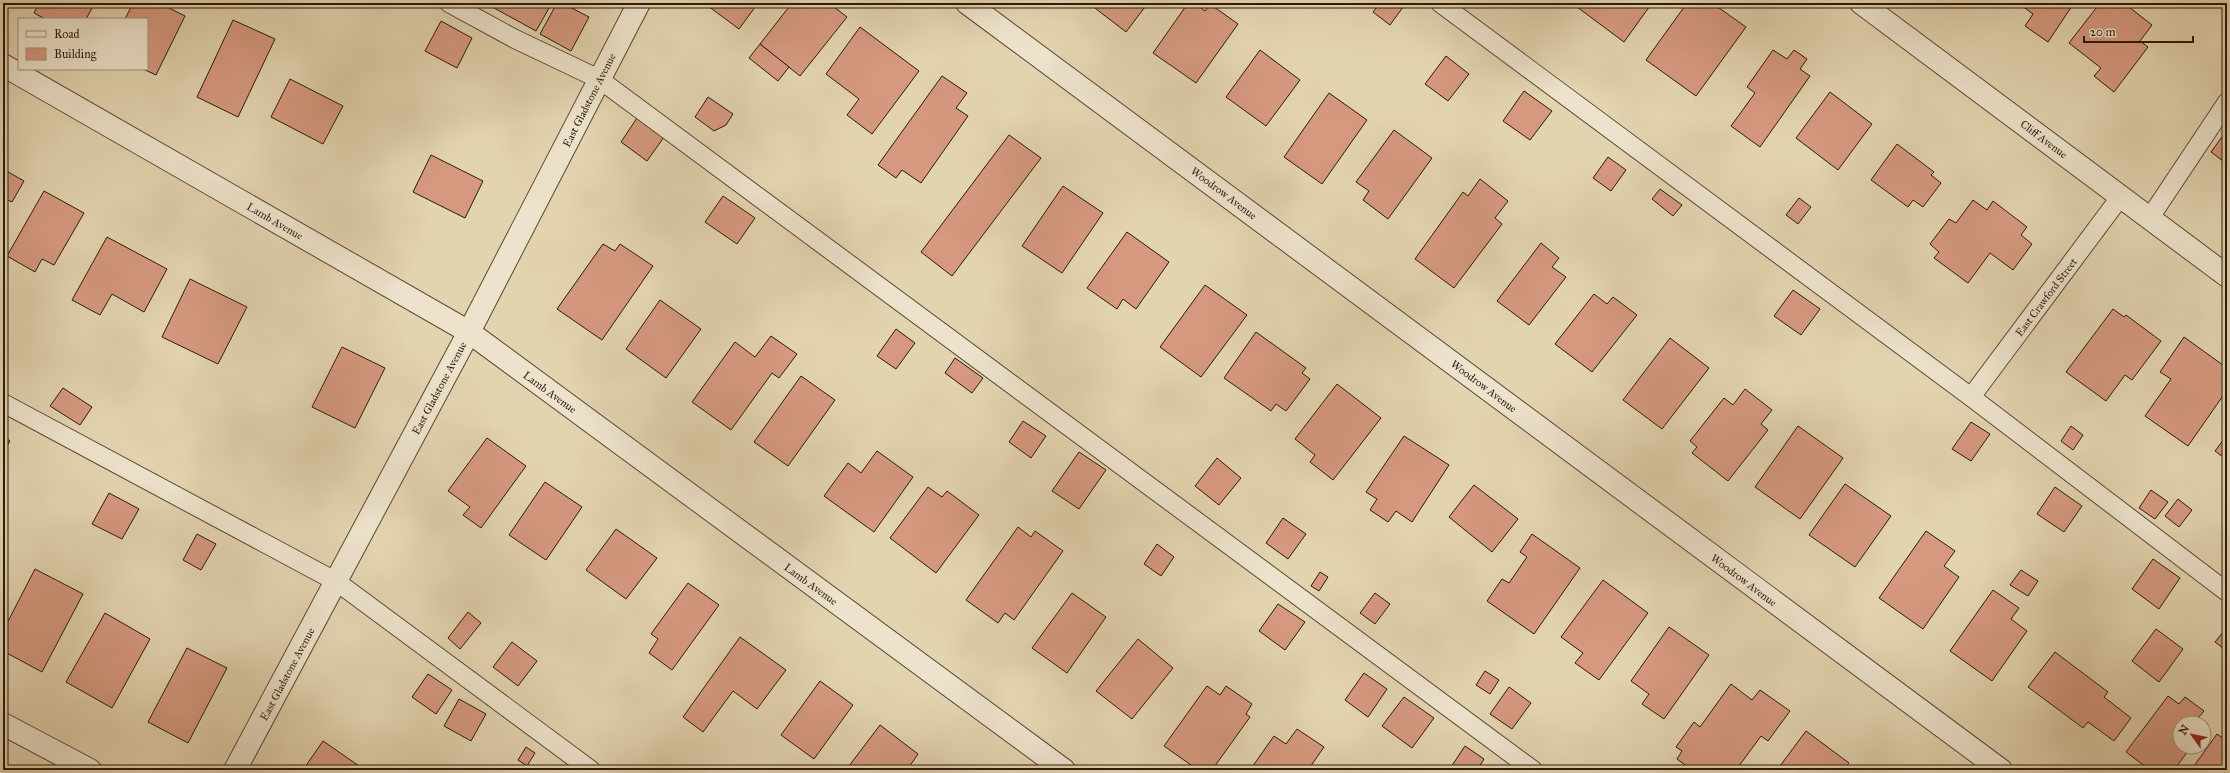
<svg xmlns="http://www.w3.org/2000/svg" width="2230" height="773" font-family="'IM FELL Great Primer',serif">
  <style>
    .building { fill: #d69980; stroke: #2b190b }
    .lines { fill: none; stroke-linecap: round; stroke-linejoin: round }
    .lane-casing { stroke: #594834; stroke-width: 20 }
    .street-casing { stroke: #594834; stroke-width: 24 }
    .lane { stroke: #ede3cc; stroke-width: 18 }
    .street { stroke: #ede3cc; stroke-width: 22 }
    .labels { text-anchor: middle; stroke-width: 3; stroke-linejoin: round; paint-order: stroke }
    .street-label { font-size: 11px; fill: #2b190b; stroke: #ede3cc }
  </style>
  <rect width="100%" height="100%" fill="#e3d4b0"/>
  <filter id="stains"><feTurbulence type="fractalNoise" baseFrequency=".005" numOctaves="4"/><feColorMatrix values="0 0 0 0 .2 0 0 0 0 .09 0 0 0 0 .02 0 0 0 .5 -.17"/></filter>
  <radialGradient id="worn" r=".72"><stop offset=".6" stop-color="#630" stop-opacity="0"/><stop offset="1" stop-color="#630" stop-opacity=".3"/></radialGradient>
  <g class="building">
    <polygon points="39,3 95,3 86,19 45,19 34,13"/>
    <polygon points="133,3 172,3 169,8 185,16 156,75 143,69 147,69 147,19 125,19"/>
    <polygon points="485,3 552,3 536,31"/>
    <polygon points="557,3 562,3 589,17 571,51 540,34"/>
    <polygon points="704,3 758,3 739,29"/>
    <polygon points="792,3 829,3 847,17 800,76 760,44"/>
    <polygon points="1092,3 1148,3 1126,32 1091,5"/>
    <polygon points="1188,3 1195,3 1205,11 1210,4 1238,24 1196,83 1153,53"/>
    <polygon points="1380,3 1406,3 1390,25 1373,12"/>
    <polygon points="1574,3 1652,3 1624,42 1573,4"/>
    <polygon points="1687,3 1712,3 1746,27 1696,96 1646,60"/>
    <polygon points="2018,3 2074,3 2048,42 2025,26 2033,14"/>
    <polygon points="2100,3 2124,3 2152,25 2140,41 2148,47 2114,92 2094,76 2101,68 2069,43"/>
    <polygon points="233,20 275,39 238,117 197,97"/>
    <polygon points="441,21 472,38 457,68 425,51"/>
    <polygon points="860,27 919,71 872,134 847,115 859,99 826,74"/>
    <polygon points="760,44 789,67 778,81 749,58"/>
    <polygon points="1260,50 1300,80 1266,126 1226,97"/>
    <polygon points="1773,50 1787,59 1794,50 1807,59 1800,69 1810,76 1760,147 1731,126 1755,93 1747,87"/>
    <polygon points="1446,56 1469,74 1448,101 1425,84"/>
    <polygon points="942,76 967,93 956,108 968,116 921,183 902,170 896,178 878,165"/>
    <polygon points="290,79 343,106 323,144 271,117"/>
    <polygon points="1524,91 1552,111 1530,140 1503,121"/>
    <polygon points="1830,92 1872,124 1838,170 1796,138"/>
    <polygon points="1329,93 1367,120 1322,184 1284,157"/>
    <polygon points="708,97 733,114 726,125 714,131 695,117"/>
    <polygon points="637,118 664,137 647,161 621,142"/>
    <polygon points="1394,130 1432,158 1388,219 1363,200 1369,191 1356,182"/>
    <polygon points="2227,130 2227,164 2211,152"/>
    <polygon points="1009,135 1041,158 952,276 921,252"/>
    <polygon points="1897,144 1934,172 1931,175 1941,183 1923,207 1913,200 1908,207 1871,180"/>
    <polygon points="431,155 483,181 465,218 413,192"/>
    <polygon points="1608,157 1626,170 1611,191 1593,178"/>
    <polygon points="3,169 24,181 12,202 3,198"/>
    <polygon points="1480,179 1508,201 1495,218 1502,224 1454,288 1415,259 1463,192 1468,196"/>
    <polygon points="1063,186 1103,213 1062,273 1022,246"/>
    <polygon points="1660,189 1682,205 1673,216 1652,199"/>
    <polygon points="44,191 84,213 54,265 42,259 35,272 7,256"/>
    <polygon points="723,196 755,218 737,244 705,222"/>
    <polygon points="1799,198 1811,207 1798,224 1786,215"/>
    <polygon points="1973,200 1987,210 1993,201 2027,227 2021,235 2032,244 2013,270 1990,253 1968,283 1934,258 1939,252 1930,244 1949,219 1956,223"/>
    <polygon points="1127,232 1169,262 1136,309 1123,299 1117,309 1087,288"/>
    <polygon points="107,237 167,269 144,312 112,294 100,315 72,300"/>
    <polygon points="1541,243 1559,258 1552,267 1566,277 1529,325 1497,301"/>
    <polygon points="603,244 615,251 620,244 653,266 602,340 557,309"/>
    <polygon points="190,279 247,307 218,364 162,337"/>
    <polygon points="1205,285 1247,315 1201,377 1160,347"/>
    <polygon points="1793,290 1820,309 1801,335 1774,316"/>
    <polygon points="1594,294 1607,304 1613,297 1637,315 1592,372 1555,344"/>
    <polygon points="660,300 701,329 666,378 626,349"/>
    <polygon points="2113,309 2124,317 2126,315 2161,341 2132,380 2125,375 2106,401 2066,372"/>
    <polygon points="896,329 915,343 896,369 877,356"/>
    <polygon points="1256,332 1306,368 1302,373 1310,379 1286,411 1276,404 1271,411 1224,378"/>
    <polygon points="771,336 797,354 779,378 772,373 731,430 692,402 735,342 755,357"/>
    <polygon points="2184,337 2227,368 2227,390 2188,446 2145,416 2171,379 2160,372"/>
    <polygon points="1670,338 1709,368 1662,429 1623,400"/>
    <polygon points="342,347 385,368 355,428 312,407"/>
    <polygon points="955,358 983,378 972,393 945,373"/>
    <polygon points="801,376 835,400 788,466 754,442"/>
    <polygon points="1337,384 1381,418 1333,480 1310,462 1315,455 1295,439"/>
    <polygon points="63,388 92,407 80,425 50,406"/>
    <polygon points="1745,389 1772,410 1761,424 1768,430 1728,481 1692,453 1697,447 1690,441 1724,398 1733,405"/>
    <polygon points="1023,421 1046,436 1031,458 1009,442"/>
    <polygon points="1971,422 1990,434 1971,461 1952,449"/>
    <polygon points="1798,426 1843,458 1800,519 1755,487"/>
    <polygon points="2071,426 2083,435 2073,450 2061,441"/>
    <polygon points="2227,435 2227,460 2215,451"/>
    <polygon points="3,436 10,441 3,452"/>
    <polygon points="1404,436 1449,465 1412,522 1396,511 1388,522 1370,510 1377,499 1366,492"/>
    <polygon points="487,438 526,466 481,528 463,515 470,507 448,491"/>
    <polygon points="877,451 913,477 874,532 824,496 848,463 861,473"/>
    <polygon points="1079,452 1106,470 1079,509 1052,491"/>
    <polygon points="1217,458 1241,478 1219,505 1195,486"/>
    <polygon points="545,482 582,507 546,560 509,535"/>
    <polygon points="1845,484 1891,516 1855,567 1809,535"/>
    <polygon points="1474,485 1518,519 1492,552 1449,517"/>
    <polygon points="928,487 942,497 947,491 979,515 936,573 890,538"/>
    <polygon points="2055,487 2082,506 2064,532 2037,514"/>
    <polygon points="2151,490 2168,502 2155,519 2139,508"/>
    <polygon points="109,493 139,509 122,539 92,524"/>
    <polygon points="2178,499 2192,510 2179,527 2165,516"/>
    <polygon points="1283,518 1306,534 1288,559 1266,543"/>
    <polygon points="1018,527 1031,537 1035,531 1063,551 1014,620 1005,613 998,623 966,600"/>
    <polygon points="616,529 657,558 626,599 586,570"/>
    <polygon points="1926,531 1955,551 1944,566 1959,577 1923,629 1879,598"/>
    <polygon points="197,534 216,544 201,570 183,560"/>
    <polygon points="1532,534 1580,568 1534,634 1487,601 1502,579 1509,583 1527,557 1520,552"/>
    <polygon points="1157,544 1174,557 1161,576 1144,564"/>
    <polygon points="2153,559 2180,578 2159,609 2132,589"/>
    <polygon points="35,569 83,594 42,672 3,651 3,631"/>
    <polygon points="2021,570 2038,581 2028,596 2010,585"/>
    <polygon points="1320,572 1328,577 1319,591 1311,586"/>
    <polygon points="1603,580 1648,613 1599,680 1575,663 1583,653 1561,637"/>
    <polygon points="688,583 719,605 672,670 649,653 658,639 651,634"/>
    <polygon points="1993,590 2019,608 2011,619 2027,631 1992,681 1950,651"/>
    <polygon points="1072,593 1106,617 1067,673 1032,648"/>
    <polygon points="1375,593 1390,604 1375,624 1360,613"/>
    <polygon points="1278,604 1305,622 1285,650 1259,631"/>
    <polygon points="468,612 481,623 460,649 448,638"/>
    <polygon points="105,613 150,639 112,708 66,682"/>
    <polygon points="1669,627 1709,655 1664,719 1642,704 1649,694 1631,681"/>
    <polygon points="2227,627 2227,651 2215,642"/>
    <polygon points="2156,629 2183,649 2159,682 2132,661"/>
    <polygon points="740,637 786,670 757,709 733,691 703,732 683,717"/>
    <polygon points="1138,639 1173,668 1132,719 1096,691"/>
    <polygon points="512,642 537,661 518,686 493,667"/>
    <polygon points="187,648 227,668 188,743 148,722"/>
    <polygon points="2055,652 2108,692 2104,697 2131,718 2114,741 2088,722 2083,728 2028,687"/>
    <polygon points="1485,671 1499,680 1490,694 1476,685"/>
    <polygon points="1364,673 1387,689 1368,717 1345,700"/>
    <polygon points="428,674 452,690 436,714 412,697"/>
    <polygon points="820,681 853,705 814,759 781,735"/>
    <polygon points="1731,684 1752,700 1760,690 1790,711 1768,741 1761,736 1736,770 1692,770 1677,759 1682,751 1676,747 1694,722 1700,727"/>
    <polygon points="1207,686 1220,695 1226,686 1252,704 1246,714 1250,717 1212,770 1198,770 1164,746"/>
    <polygon points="1509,687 1531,703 1512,729 1490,714"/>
    <polygon points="2168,696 2179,704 2185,697 2204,711 2198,718 2208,724 2204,729 2204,723 2180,723 2180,747 2191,747 2174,770 2150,770 2126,752"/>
    <polygon points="1404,697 1434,718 1412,748 1382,726"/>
    <polygon points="459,699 486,714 471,741 444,726"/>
    <polygon points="880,725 918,754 907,770 854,770 849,766"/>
    <polygon points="1297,729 1324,747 1308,770 1250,770 1274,736 1286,744"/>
    <polygon points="1806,731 1849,763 1844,770 1777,770"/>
    <polygon points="2217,734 2227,741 2227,770 2191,770"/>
    <polygon points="323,741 362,768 361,770 303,770"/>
    <polygon points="1465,746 1484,759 1477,770 1449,770"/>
    <polygon points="526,747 535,753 527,766 518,760"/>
  </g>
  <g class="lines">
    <g class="lane-casing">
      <g id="lane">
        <polyline points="449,3 515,39 599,79 1533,770"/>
        <polyline points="1440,3 1971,397 2227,592"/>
        <polyline points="2149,219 2227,102"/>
        <polyline points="1971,397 2121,196"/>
        <polyline points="3,403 337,582 591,770"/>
      </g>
    </g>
    <g class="street-casing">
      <g id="street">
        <polyline points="967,3 2001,770"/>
        <polyline points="1861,3 2227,276"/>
        <polyline points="3,65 469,332 1064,770"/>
        <polyline points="3,724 90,770"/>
        <polyline points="235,770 469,332 639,3"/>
      </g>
    </g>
    <use href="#lane" class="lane"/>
    <use href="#street" class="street"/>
  </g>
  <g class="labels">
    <g class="street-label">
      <text transform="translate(589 100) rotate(-63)" y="4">East Gladstone Avenue</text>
      <text transform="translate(2044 139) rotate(37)" y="4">Cliff Avenue</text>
      <text transform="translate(1224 193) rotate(37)" y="4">Woodrow Avenue</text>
      <text transform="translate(275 221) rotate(30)" y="4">Lamb Avenue</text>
      <text transform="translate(2046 297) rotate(-53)" y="4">East Crawford Street</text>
      <text transform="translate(1484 386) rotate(37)" y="4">Woodrow Avenue</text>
      <text transform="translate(439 388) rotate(-62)" y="4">East Gladstone Avenue</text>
      <text transform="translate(550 392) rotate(36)" y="4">Lamb Avenue</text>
      <text transform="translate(1744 580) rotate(37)" y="4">Woodrow Avenue</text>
      <text transform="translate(811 584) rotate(36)" y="4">Lamb Avenue</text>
      <text transform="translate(287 674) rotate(-62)" y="4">East Gladstone Avenue</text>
    </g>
  </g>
  <rect width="2230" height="773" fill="none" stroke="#e3d4b0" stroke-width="16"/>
  <rect x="4" y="4" width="2222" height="765" fill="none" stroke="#2b190b" stroke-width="2"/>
  <rect x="8" y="8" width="2214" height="757" fill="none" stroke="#2b190b"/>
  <rect x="18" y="18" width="130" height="52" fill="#ede3cc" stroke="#9f927f"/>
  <rect x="26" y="31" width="20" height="6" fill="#ede3cc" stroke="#9f927f"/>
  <text x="54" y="38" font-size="12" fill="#2b190b">Road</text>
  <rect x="26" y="48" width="20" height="12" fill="#d69980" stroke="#9f927f"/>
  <text x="54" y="58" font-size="12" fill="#2b190b">Building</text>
  <g transform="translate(2192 735) rotate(303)"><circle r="19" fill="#ede3cc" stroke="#9f927f"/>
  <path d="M0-3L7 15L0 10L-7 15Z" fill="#8f2418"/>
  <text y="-6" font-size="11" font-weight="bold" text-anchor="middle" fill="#2b190b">N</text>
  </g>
  <path d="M2084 36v6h109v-6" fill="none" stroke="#2b190b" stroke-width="2"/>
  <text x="2090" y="36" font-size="12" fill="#2b190b" stroke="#ede3cc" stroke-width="3" paint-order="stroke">20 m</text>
  <rect width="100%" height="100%" filter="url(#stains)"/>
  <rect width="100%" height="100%" fill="url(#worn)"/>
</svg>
